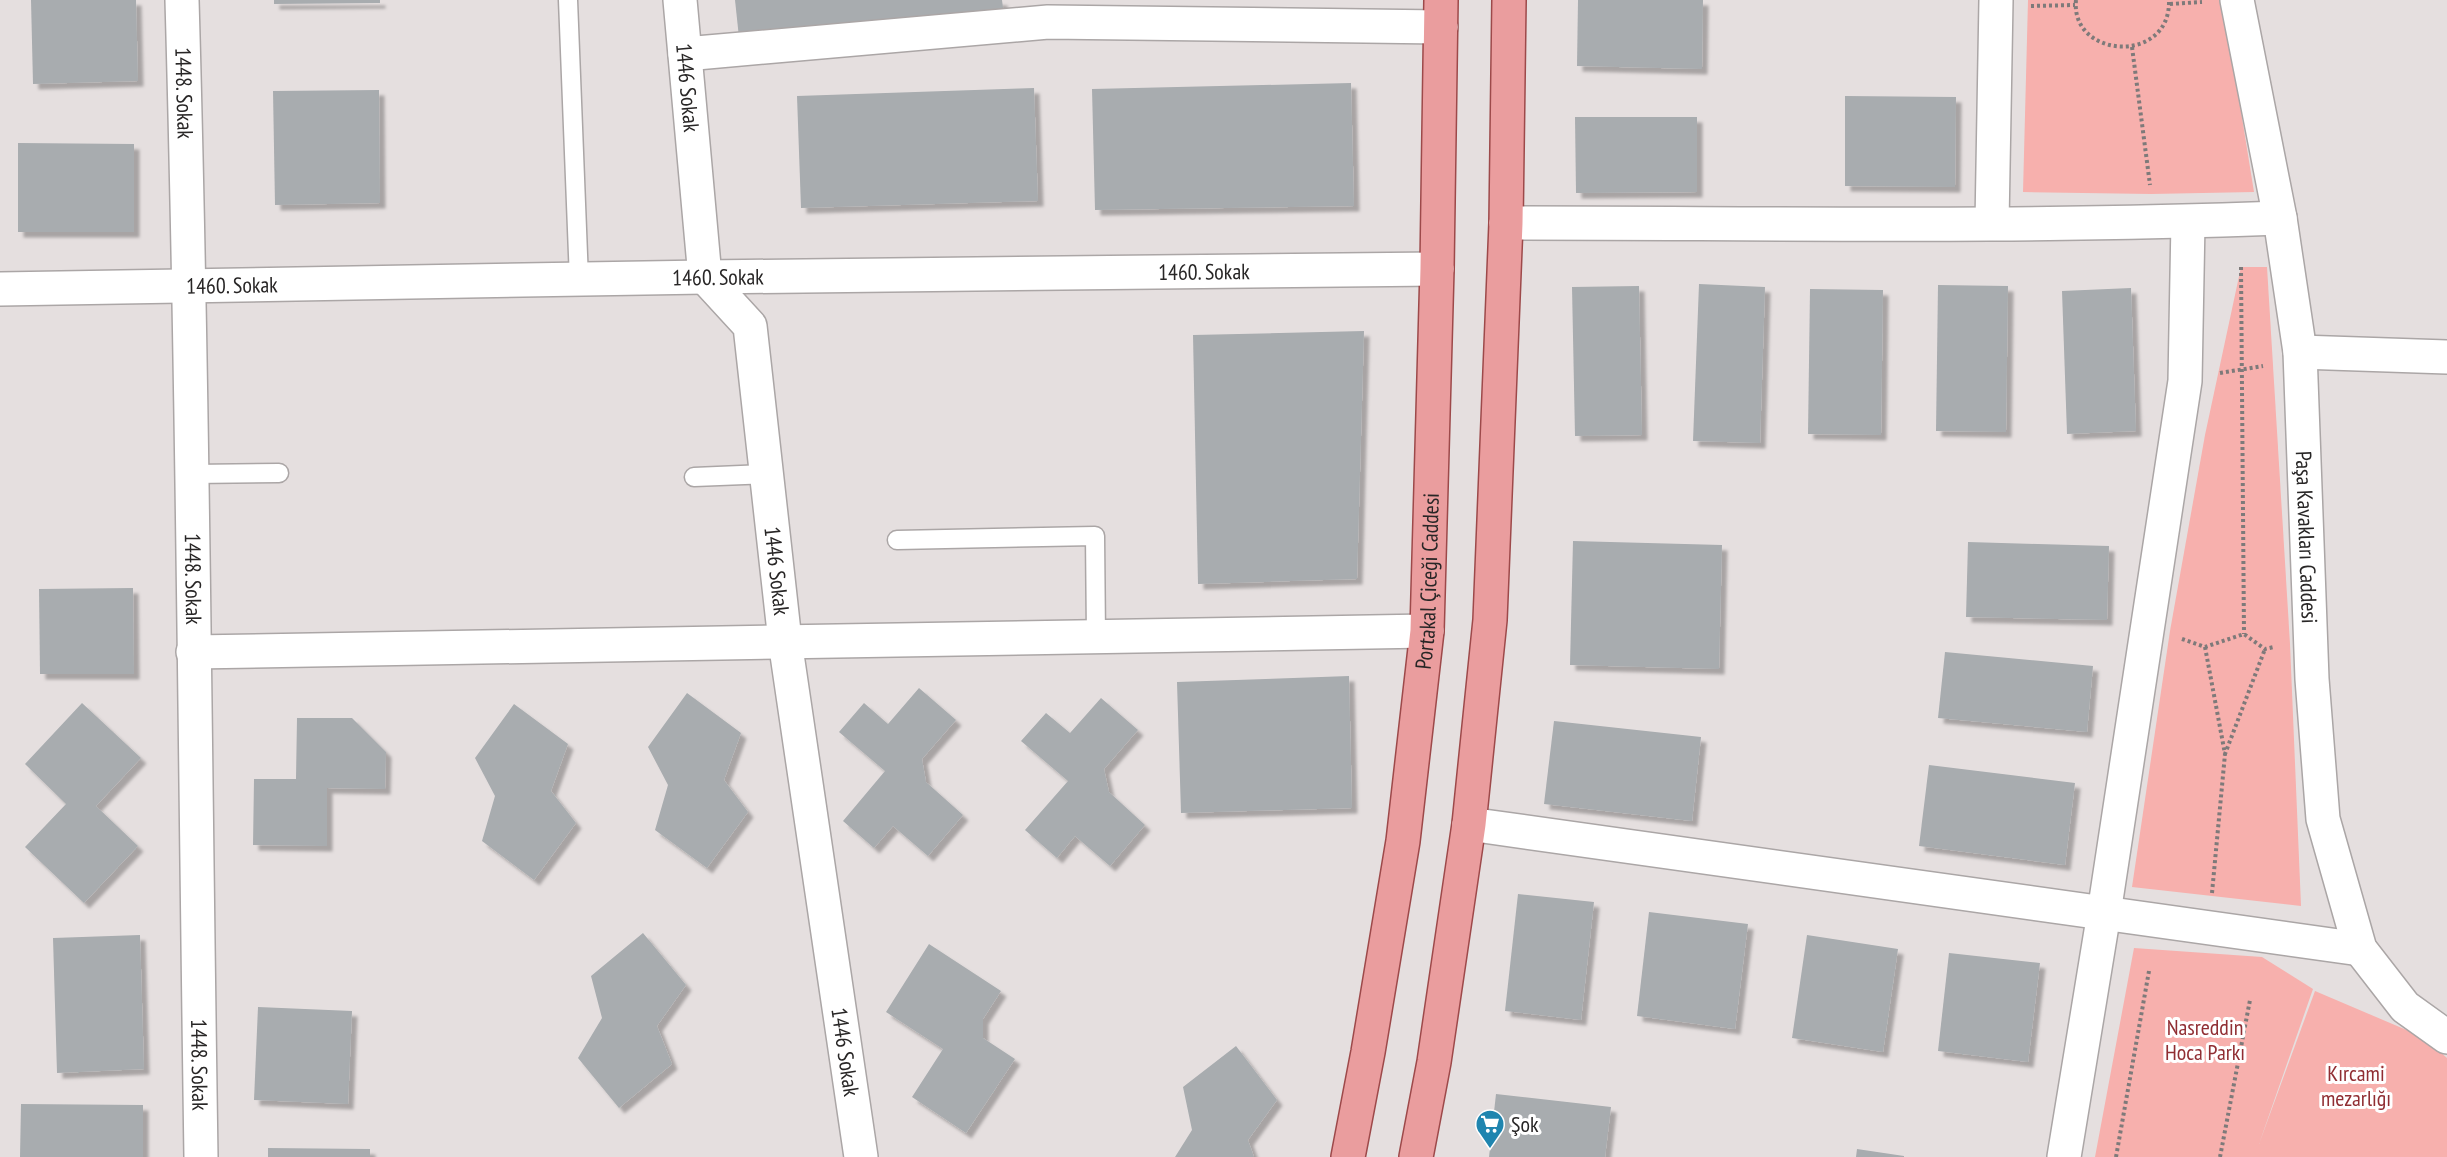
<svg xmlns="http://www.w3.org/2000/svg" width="2447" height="1157" font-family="'PT Sans Narrow',sans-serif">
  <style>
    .green { fill: #f7b0ad }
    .building { fill: #a8acaf; filter: url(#shadow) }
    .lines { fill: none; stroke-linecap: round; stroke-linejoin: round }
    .service-casing { stroke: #aba6a6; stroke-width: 21 }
    .minor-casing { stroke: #aba6a6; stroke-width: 36 }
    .primary-casing { stroke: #9d494a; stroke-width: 36 }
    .path { stroke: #7e7a7a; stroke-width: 4; stroke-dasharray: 3 3; stroke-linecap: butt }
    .service { stroke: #fff; stroke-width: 18 }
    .minor { stroke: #fff; stroke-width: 33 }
    .primary { stroke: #ea9d9e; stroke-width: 33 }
    .labels { text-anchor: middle; stroke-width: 6; stroke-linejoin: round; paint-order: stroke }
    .street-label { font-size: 22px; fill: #282626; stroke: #fff }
    .park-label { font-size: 22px; fill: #902e33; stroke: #fff }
    .poi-label { font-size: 22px; fill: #282626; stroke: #fff; text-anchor: start }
  </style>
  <defs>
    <filter id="shadow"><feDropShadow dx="5.5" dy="5.5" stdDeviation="1.5" flood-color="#0004"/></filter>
  </defs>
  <rect width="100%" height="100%" fill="#e5dfdf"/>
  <g class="green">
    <polygon points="2028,0 2223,0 2254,192 2151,194 2023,192"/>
    <polygon points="2241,267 2267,267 2290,644 2301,906 2132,887 2170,631 2205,435"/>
    <polygon points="2134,948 2262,957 2313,989 2259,1144 2315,991 2423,1037 2447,1058 2447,1157 2095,1157"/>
  </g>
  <g class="building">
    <polygon points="31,0 136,0 138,81 33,84"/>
    <polygon points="274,0 380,0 380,3 274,4"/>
    <polygon points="735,0 1002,0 1004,15 740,47"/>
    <polygon points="1578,0 1703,0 1702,69 1577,66"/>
    <polygon points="1351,83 1354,206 1095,210 1092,89"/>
    <polygon points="1034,88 1038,201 801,208 797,96"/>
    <polygon points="379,90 380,203 275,205 273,91"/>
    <polygon points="1845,96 1956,97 1955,187 1845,186"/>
    <polygon points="1575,117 1697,117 1697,192 1576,193"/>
    <polygon points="18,143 134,144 134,232 18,232"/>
    <polygon points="1699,284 1765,287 1760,443 1693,441"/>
    <polygon points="1938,285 2008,286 2006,432 1936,431"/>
    <polygon points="1639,286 1642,435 1575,436 1572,287"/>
    <polygon points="2131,288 2136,431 2067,434 2062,291"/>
    <polygon points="1810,289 1883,290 1881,435 1808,434"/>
    <polygon points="1364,331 1357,579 1198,584 1193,335"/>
    <polygon points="1573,541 1722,545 1719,669 1570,665"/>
    <polygon points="1968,542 2109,546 2107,620 1966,617"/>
    <polygon points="133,588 134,674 40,674 39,589"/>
    <polygon points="1945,652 2093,666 2087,732 1938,718"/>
    <polygon points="1349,676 1352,808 1181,813 1177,682"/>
    <polygon points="919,688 956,720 922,759 926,782 963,815 928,856 893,826 874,848 843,821 885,771 839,732 864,703 888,724"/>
    <polygon points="687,693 741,733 724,780 748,812 707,868 655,830 668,785 648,747"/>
    <polygon points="1101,698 1138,730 1104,769 1109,792 1145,825 1110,866 1075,836 1057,858 1025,830 1068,781 1021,741 1046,713 1070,733"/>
    <polygon points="82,703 141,758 96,806 138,846 84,903 25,847 66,804 25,764"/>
    <polygon points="514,704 568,744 551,791 576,823 534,880 482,841 495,796 475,758"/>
    <polygon points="297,718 352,718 386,752 385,789 327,788 327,846 253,845 254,779 296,779"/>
    <polygon points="1554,721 1701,737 1692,821 1544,804"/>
    <polygon points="1929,765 2075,783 2065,865 1919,846"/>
    <polygon points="1518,894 1594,902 1581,1020 1505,1011"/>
    <polygon points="1649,912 1748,924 1735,1029 1637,1016"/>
    <polygon points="643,933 686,985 657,1026 672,1064 619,1108 578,1058 602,1018 591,976"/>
    <polygon points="140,935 144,1069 57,1073 53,938"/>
    <polygon points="1807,935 1898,949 1883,1052 1792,1038"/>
    <polygon points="929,944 1001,991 983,1019 983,1038 1015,1059 966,1133 912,1097 943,1049 886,1012"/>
    <polygon points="1949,953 2040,963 2028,1062 1938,1051"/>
    <polygon points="258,1007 352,1011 348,1104 254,1100"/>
    <polygon points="1236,1046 1277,1100 1248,1140 1254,1157 1175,1157 1192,1130 1183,1087"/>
    <polygon points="1496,1094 1611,1107 1605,1157 1489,1157"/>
    <polygon points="21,1104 143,1105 143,1157 20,1157"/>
    <polygon points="268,1148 370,1149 370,1157 268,1157"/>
    <polygon points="1857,1149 1904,1156 1904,1157 1856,1157"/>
  </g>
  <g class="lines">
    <g class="service-casing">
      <g id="service">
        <polyline points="568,0 579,280"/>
        <polyline points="192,474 279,473"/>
        <polyline points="694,477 767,474"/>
        <polyline points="897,540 1095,536 1096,637"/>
      </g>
    </g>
    <g class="minor-casing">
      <g id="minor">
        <path id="s1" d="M182 0C193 386 195 771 201 1157"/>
        <path id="s2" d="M680 0 705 277 750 326 785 641 861 1157"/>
        <path id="s3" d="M2237 0 2280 218 2300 352 2312 679 2323 819 2360 949 2405 1007 2447 1037"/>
        <polyline points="685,54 1048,22 1441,27"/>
        <path d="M1506 223C1764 223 2022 228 2280 218"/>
        <polyline points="1992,223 1996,0"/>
        <path id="s4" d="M0 289 705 277 1437 269"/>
        <polyline points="2300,352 2447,357"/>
        <polyline points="193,652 1427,631"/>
        <polyline points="1469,824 2360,949"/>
        <polyline points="2064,1157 2104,913 2185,381 2188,222"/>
      </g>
    </g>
    <g class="primary-casing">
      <g id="primary">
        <path id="s5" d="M1348 1157 1368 1052 1403 841 1427 631 1437 269 1441 0"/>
        <polyline points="1416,1157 1434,1062 1469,824 1490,620 1506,223 1509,0"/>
      </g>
    </g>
    <g class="path">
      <path d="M2076 0C2070 59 2171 65 2169 0"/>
      <polyline points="2170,4 2202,2"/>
      <polyline points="2031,6 2075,5"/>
      <polyline points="2132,47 2150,185"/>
      <polyline points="2241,267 2244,634"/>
      <polyline points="2220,373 2263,366"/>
      <polyline points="2182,639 2205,647 2244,634 2265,649 2274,647"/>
      <polyline points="2205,647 2225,754 2265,649"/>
      <polyline points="2212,893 2225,754"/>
      <polyline points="2116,1157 2149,971"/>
      <polyline points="2220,1157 2250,1000"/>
    </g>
    <use href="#service" class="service"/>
    <use href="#minor" class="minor"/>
    <use href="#primary" class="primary"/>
  </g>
  <defs>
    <g id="supermarket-pin" transform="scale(1.5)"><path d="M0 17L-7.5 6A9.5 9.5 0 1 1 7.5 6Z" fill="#1f85af" stroke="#fff"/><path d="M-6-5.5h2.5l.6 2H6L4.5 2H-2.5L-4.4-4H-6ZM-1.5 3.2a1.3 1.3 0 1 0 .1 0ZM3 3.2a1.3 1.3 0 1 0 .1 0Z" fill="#fff"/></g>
  </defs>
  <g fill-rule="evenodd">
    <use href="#supermarket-pin" x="1490" y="1124"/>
  </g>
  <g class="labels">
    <g class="street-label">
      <text dy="8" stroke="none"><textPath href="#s2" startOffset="88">1446 Sokak</textPath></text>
      <text dy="8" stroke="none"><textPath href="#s1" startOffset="93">1448. Sokak</textPath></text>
      <text dy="8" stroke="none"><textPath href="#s4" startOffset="1204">1460. Sokak</textPath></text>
      <text dy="8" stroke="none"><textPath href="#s4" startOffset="718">1460. Sokak</textPath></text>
      <text dy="8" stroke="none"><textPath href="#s4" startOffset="232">1460. Sokak</textPath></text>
      <text dy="8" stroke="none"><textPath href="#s3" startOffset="543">Paşa Kavakları Caddesi</textPath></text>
      <text dy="8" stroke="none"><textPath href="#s2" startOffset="591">1446 Sokak</textPath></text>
      <text dy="8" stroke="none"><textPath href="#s1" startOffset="579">1448. Sokak</textPath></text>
      <text dy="8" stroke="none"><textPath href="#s5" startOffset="582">Portakal Çiceği Caddesi</textPath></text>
      <text dy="8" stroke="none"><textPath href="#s2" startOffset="1077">1446 Sokak</textPath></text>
      <text dy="8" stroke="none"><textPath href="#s1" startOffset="1065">1448. Sokak</textPath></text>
    </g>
    <g class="park-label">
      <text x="2205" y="1035">Nasreddin<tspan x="2205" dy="25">Hoca Parkı</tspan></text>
      <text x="2356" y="1081">Kırcami<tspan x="2356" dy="25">mezarlığı</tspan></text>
    </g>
    <g class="poi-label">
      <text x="1511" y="1132">Şok</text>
    </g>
  </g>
</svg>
